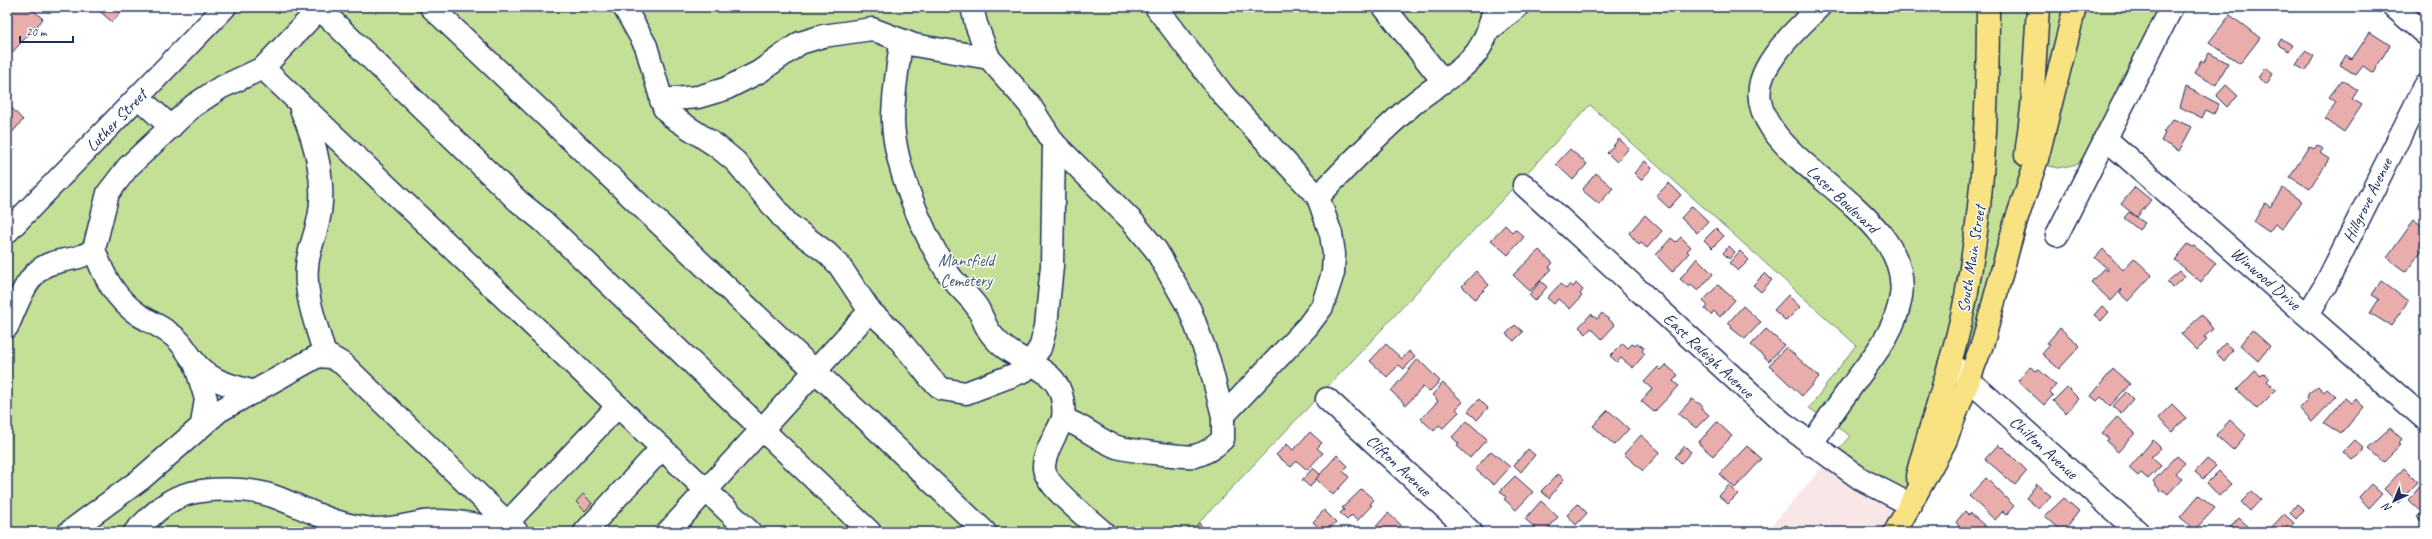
<svg xmlns="http://www.w3.org/2000/svg" width="2432" height="539" font-family="Caveat,sans-serif">
  <style>
    .built { fill: #f8e7e6 }
    .green { fill: #c4e097; stroke: #70887a }
    .building { fill: #e9aeac; stroke: #1b2f5e }
    .lines { fill: none; stroke-linecap: round; stroke-linejoin: round }
    .minor-casing { stroke: #1b2f5e; stroke-width: 25 }
    .highway-casing { stroke: #1b2f5e; stroke-width: 25 }
    .minor { stroke: #fff; stroke-width: 22 }
    .highway { stroke: #f8e281; stroke-width: 22 }
    .labels { text-anchor: middle; stroke-width: 3; stroke-linejoin: round; paint-order: stroke }
    .street-label { font-size: 17px; fill: #1b2f5e; stroke: #fff }
    .park-label { font-size: 17px; fill: #455b6c; stroke: #fff }
  </style>
  <rect width="100%" height="100%" fill="#fff"/>
  <filter id="ink" filterUnits="userSpaceOnUse"><feTurbulence type="fractalNoise" baseFrequency=".025" numOctaves="2"/><feDisplacementMap in="SourceGraphic" scale="8" xChannelSelector="R" yChannelSelector="G"/><feConvolveMatrix kernelMatrix="1 2 1 2 8 2 1 2 1" color-interpolation-filters="sRGB"/></filter>
  <g filter="url(#ink)">
    <polygon class="built" points="1827,462 1913,524 1908,532 1766,532"/>
    <polygon class="green" points="226,7 2162,7 2090,147 2078,164 2058,168 2045,165 1990,354 1955,441 1913,524 1827,462 1850,436 1809,408 1856,345 1590,105 1371,341 1190,532 7,532 7,231"/>
    <g class="building">
      <polygon points="16,7 30,7 43,19 7,58 7,17"/>
      <polygon points="95,7 126,7 112,22"/>
      <polygon points="2230,15 2260,38 2240,64 2209,42"/>
      <polygon points="2370,32 2390,45 2373,73 2363,66 2356,75 2340,65 2346,55 2352,59"/>
      <polygon points="2281,39 2293,45 2289,51 2278,45"/>
      <polygon points="2305,51 2314,56 2306,71 2296,65"/>
      <polygon points="2209,53 2228,63 2216,85 2194,73 2201,60 2204,62"/>
      <polygon points="2265,68 2273,74 2267,84 2258,78"/>
      <polygon points="2342,80 2358,90 2352,99 2362,105 2344,132 2325,119 2336,102 2329,97"/>
      <polygon points="2226,85 2238,96 2227,107 2216,96"/>
      <polygon points="2186,87 2219,104 2214,114 2206,110 2202,118 2180,107"/>
      <polygon points="7,103 23,120 10,135 7,132"/>
      <polygon points="2173,119 2192,127 2179,151 2161,141 2165,133 2163,132"/>
      <polygon points="1619,139 1629,148 1617,162 1607,153"/>
      <polygon points="2317,145 2323,149 2320,153 2329,159 2310,189 2290,177 2309,146 2314,149"/>
      <polygon points="1570,149 1587,164 1573,180 1556,164"/>
      <polygon points="1645,161 1652,168 1641,180 1634,173"/>
      <polygon points="1596,173 1613,188 1599,204 1582,190"/>
      <polygon points="1669,183 1681,195 1669,208 1656,196"/>
      <polygon points="2135,187 2151,200 2137,217 2121,204"/>
      <polygon points="2283,188 2302,201 2282,229 2275,224 2269,232 2254,222 2265,203 2270,207"/>
      <polygon points="1692,206 1708,221 1697,233 1681,218"/>
      <polygon points="2129,212 2145,223 2139,230 2124,218"/>
      <polygon points="1645,215 1662,231 1647,248 1641,243 1639,245 1629,233"/>
      <polygon points="2414,220 2425,228 2425,246 2406,272 2387,258"/>
      <polygon points="1505,225 1512,232 1515,229 1524,237 1508,255 1491,240"/>
      <polygon points="1716,228 1724,236 1712,248 1704,240"/>
      <polygon points="1681,237 1691,247 1687,251 1689,253 1672,272 1656,255 1671,238 1676,242"/>
      <polygon points="2188,244 2193,247 2194,246 2216,263 2201,282 2175,260"/>
      <polygon points="1729,246 1735,252 1729,259 1723,253"/>
      <polygon points="2103,249 2123,270 2134,258 2152,275 2128,301 2120,294 2122,289 2111,301 2091,282 2104,268 2107,271 2108,269 2095,258"/>
      <polygon points="1539,250 1553,263 1549,267 1552,269 1530,291 1513,275"/>
      <polygon points="1740,251 1749,260 1738,271 1729,263"/>
      <polygon points="1697,258 1713,274 1698,291 1691,285 1689,287 1680,279"/>
      <polygon points="1476,271 1489,285 1475,299 1462,286"/>
      <polygon points="2180,271 2185,276 2172,288 2167,282"/>
      <polygon points="1765,273 1772,280 1761,292 1753,285"/>
      <polygon points="1541,281 1547,287 1535,301 1529,295"/>
      <polygon points="2381,281 2408,301 2391,326 2370,313 2379,299 2372,295"/>
      <polygon points="1576,283 1583,290 1580,294 1582,296 1570,309 1558,299 1554,304 1547,298 1560,284 1566,289 1570,284 1573,287"/>
      <polygon points="1718,285 1735,300 1720,317 1714,311 1711,315 1705,309 1708,306 1703,301"/>
      <polygon points="1788,295 1800,307 1786,321 1774,310"/>
      <polygon points="1743,306 1761,322 1745,339 1731,328 1732,327 1728,323"/>
      <polygon points="2102,306 2109,312 2101,321 2094,315"/>
      <polygon points="1602,313 1615,325 1602,339 1591,328 1586,334 1579,327 1591,314 1597,319"/>
      <polygon points="2202,315 2213,329 2204,337 2207,340 2197,350 2181,334"/>
      <polygon points="1515,325 1523,332 1514,341 1506,334"/>
      <polygon points="2060,328 2080,346 2059,369 2042,354 2050,345 2047,343"/>
      <polygon points="1766,329 1784,345 1769,361 1751,345"/>
      <polygon points="2252,330 2270,346 2258,361 2240,345"/>
      <polygon points="1623,343 1628,348 1633,343 1635,345 1637,343 1644,348 1642,351 1645,354 1633,368 1621,358 1617,362 1610,356"/>
      <polygon points="2225,343 2233,350 2224,361 2216,353"/>
      <polygon points="1386,344 1402,359 1409,351 1415,357 1404,369 1399,365 1387,377 1370,361"/>
      <polygon points="1786,347 1819,377 1802,396 1769,365"/>
      <polygon points="1418,359 1440,381 1429,392 1423,387 1406,405 1391,391"/>
      <polygon points="1666,365 1678,375 1673,381 1679,386 1654,412 1641,401 1652,389 1644,382 1658,367 1661,370"/>
      <polygon points="2030,367 2036,371 2038,369 2056,385 2050,392 2053,395 2044,405 2018,381"/>
      <polygon points="2113,369 2130,384 2110,406 2101,397 2097,401 2091,396"/>
      <polygon points="2255,371 2261,376 2264,373 2270,378 2267,381 2276,390 2257,409 2237,390"/>
      <polygon points="1443,383 1463,402 1456,409 1459,412 1443,428 1439,425 1434,431 1421,419 1438,401 1432,395"/>
      <polygon points="2318,386 2324,392 2327,389 2336,397 2312,422 2299,408 2307,400 2308,394"/>
      <polygon points="2067,387 2079,399 2066,413 2053,401"/>
      <polygon points="2126,392 2133,399 2121,413 2113,406"/>
      <polygon points="2345,398 2351,403 2355,399 2364,407 2341,434 2324,423"/>
      <polygon points="1479,399 1488,408 1477,420 1468,411"/>
      <polygon points="1692,399 1703,406 1701,408 1709,415 1696,428 1678,414"/>
      <polygon points="2172,404 2186,418 2173,432 2158,418"/>
      <polygon points="1608,410 1629,429 1614,445 1593,426"/>
      <polygon points="2117,417 2135,433 2118,452 2106,441 2109,439 2102,433"/>
      <polygon points="2230,420 2246,435 2233,450 2216,435"/>
      <polygon points="1467,421 1487,439 1470,458 1457,446 1459,444 1452,437"/>
      <polygon points="1717,422 1732,436 1713,456 1698,443"/>
      <polygon points="2390,428 2402,439 2398,444 2400,445 2383,462 2368,448"/>
      <polygon points="1310,432 1322,443 1317,448 1323,453 1307,470 1297,461 1291,467 1276,455 1287,444 1293,450"/>
      <polygon points="1641,435 1660,452 1643,471 1624,454"/>
      <polygon points="2153,440 2161,448 2151,457 2161,466 2148,479 2141,473 2138,476 2129,468"/>
      <polygon points="2355,440 2364,448 2362,450 2364,451 2352,460 2343,452"/>
      <polygon points="1998,445 2002,448 2003,447 2027,471 2015,485 1985,459"/>
      <polygon points="1685,446 1691,452 1681,463 1675,457"/>
      <polygon points="1747,446 1762,459 1735,488 1720,474"/>
      <polygon points="1528,449 1535,455 1521,472 1514,465"/>
      <polygon points="1491,451 1510,467 1494,485 1475,469"/>
      <polygon points="1337,455 1348,466 1343,471 1349,477 1333,495 1316,479"/>
      <polygon points="2177,456 2185,463 2175,473 2182,479 2168,494 2163,490 2161,492 2153,481"/>
      <polygon points="2207,459 2216,466 2203,479 2195,472"/>
      <polygon points="1313,468 1320,474 1310,487 1302,480"/>
      <polygon points="2404,468 2418,482 2398,503 2384,489"/>
      <polygon points="2219,471 2232,484 2219,496 2207,483"/>
      <polygon points="1558,474 1564,479 1549,498 1541,491"/>
      <polygon points="1515,476 1533,492 1516,510 1504,499 1506,497 1500,491"/>
      <polygon points="1986,478 2014,506 2006,515 2003,511 1995,520 1969,496"/>
      <polygon points="2425,480 2425,509 2422,512 2409,500"/>
      <polygon points="2037,484 2051,496 2039,509 2026,498"/>
      <polygon points="2371,484 2382,494 2369,508 2359,497"/>
      <polygon points="1729,485 1738,494 1728,504 1719,496"/>
      <polygon points="1362,489 1374,500 1370,504 1372,505 1357,521 1352,515 1347,520 1340,513 1344,510 1342,508"/>
      <polygon points="2252,491 2261,499 2250,511 2241,502"/>
      <polygon points="583,494 592,503 585,511 576,502"/>
      <polygon points="2199,495 2215,508 2195,530 2180,517"/>
      <polygon points="2064,498 2079,511 2063,532 2045,516"/>
      <polygon points="1541,501 1558,517 1545,532 1540,532 1525,519"/>
      <polygon points="1578,504 1587,513 1576,525 1567,515"/>
      <polygon points="2297,504 2304,510 2296,519 2290,513"/>
      <polygon points="2425,509 2425,525 2417,517"/>
      <polygon points="1324,510 1336,522 1326,532 1323,532 1313,522"/>
      <polygon points="1965,511 1969,515 1970,513 1992,532 1963,532 1956,522"/>
      <polygon points="1388,513 1401,525 1395,532 1371,532"/>
      <polygon points="2284,514 2294,523 2286,532 2267,532"/>
      <polygon points="2239,518 2249,527 2246,532 2226,532"/>
      <polygon points="1199,523 1205,530 1202,532 1194,532 1192,530"/>
      <polygon points="1785,525 1797,530 1796,532 1783,532"/>
    </g>
    <g class="lines">
      <g class="minor-casing">
        <g id="minor">
          <polyline points="431,7 985,532"/>
          <polyline points="624,7 646,46 664,108 671,116 718,147 736,162 788,224 827,253 839,265 870,311 668,532"/>
          <polyline points="972,7 976,24 989,58"/>
          <polyline points="1156,7 1224,96 1318,197"/>
          <polyline points="1384,7 1443,81"/>
          <polyline points="2394,7 2425,34"/>
          <polyline points="319,8 518,201 543,221 870,532"/>
          <polyline points="1489,30 1517,7"/>
          <path d="M901 42C898 67 893 94 893 120 894 166 922 231 946 270 954 284 968 294 977 307 982 315 984 324 989 331 1016 371 1069 360 1063 419 1085 426 1097 440 1117 447 1126 450 1187 458 1195 456 1207 453 1215 447 1223 439V416L1307 327 1322 307 1333 273 1334 254 1331 234 1318 197C1348 165 1380 133 1413 104 1434 86 1460 74 1477 52 1487 38 1491 24 1494 7"/>
          <polyline points="263,68 321,7"/>
          <polyline points="138,97 171,127"/>
          <polyline points="661,100 698,97 725,89 759,72 800,43 823,36 872,29 914,45 989,58 1029,104 1054,143 1133,222 1156,250 1190,310 1209,361 1223,416"/>
          <path d="M301 109C316 142 327 186 318 222 315 237 308 251 307 267 304 297 318 328 325 356"/>
          <polyline points="2105,138 2425,419"/>
          <polyline points="1524,185 1783,423 1861,479 1909,504"/>
          <polyline points="7,232 225,7"/>
          <polyline points="2057,235 2172,7"/>
          <path d="M94 249C103 275 115 299 139 315 152 323 167 329 178 340 185 347 189 356 196 364 212 382 232 386 255 392"/>
          <polyline points="870,311 894,333 931,379 942,389 966,393 1024,371 1040,348 1046,326 1052,266 1054,143"/>
          <polyline points="2308,314 2325,286 2425,86"/>
          <path d="M7 327C16 308 26 274 47 265 64 258 79 261 94 249L108 193 128 167 193 106 220 88 263 68 750 532"/>
          <polyline points="195,363 206,399 202,424"/>
          <polyline points="1950,363 2138,532"/>
          <polyline points="1327,399 1471,532"/>
          <path d="M1063 419C1057 433 1044 452 1044 467 1043 484 1090 520 1103 532"/>
          <path d="M1811 445C1824 425 1837 406 1851 387 1871 359 1896 332 1901 296 1915 202 1722 153 1766 69 1779 45 1800 26 1819 7"/>
          <polyline points="507,523 618,406"/>
          <polyline points="69,532 141,479 219,411 318,356 331,357 343,364 517,532"/>
          <path d="M135 532C146 521 156 510 169 502 195 485 250 487 278 498 311 511 335 525 372 529 389 530 406 525 423 522 450 519 478 524 503 532"/>
          <polyline points="585,532 662,448"/>
        </g>
      </g>
      <g class="highway-casing">
        <g id="highway">
          <polyline points="2026,155 2032,108 2038,7"/>
          <path d="M1917 476C1933 414 1956 354 1967 291 1984 197 1988 103 1988 7"/>
          <polyline points="1895,532 1945,442 1983,342 2014,227 2037,159 2075,7"/>
        </g>
      </g>
      <use href="#minor" class="minor"/>
      <use href="#highway" class="highway"/>
    </g>
  </g>
  <g class="labels">
    <g class="street-label">
      <text transform="translate(116 120) rotate(-46)" y="6">Luther Street</text>
      <text transform="translate(1843 199) rotate(43)" y="6">Laser Boulevard</text>
      <text transform="translate(2367 200) rotate(-64)" y="6">Hillgrove Avenue</text>
      <text transform="translate(1971 259) rotate(-81)" y="6">South Main Street</text>
      <text transform="translate(2266 278) rotate(41)" y="6">Winwood Drive</text>
      <text transform="translate(1709 355) rotate(43)" y="6">East Raleigh Avenue</text>
      <text transform="translate(2044 447) rotate(42)" y="6">Chilton Avenue</text>
      <text transform="translate(1399 465) rotate(43)" y="6">Clifton Avenue</text>
    </g>
    <g class="park-label">
      <text x="966" y="266">Mansfield<tspan x="966" dy="20">Cemetery</tspan></text>
    </g>
  </g>
  <rect width="2432" height="539" fill="none" stroke="#fff" stroke-width="24"/>
  <rect x="12" y="12" width="2408" height="515" fill="none" stroke="#1b2f5e" stroke-width="1.5" filter="url(#ink)"/>
  <g transform="translate(2394 501) rotate(224)" stroke="#ffffff" stroke-width="3" paint-order="stroke">
  <path d="M0-3L7 15L0 10L-7 15Z" fill="#1b2f5e"/>
  <text y="-6" font-size="11" font-weight="bold" text-anchor="middle" fill="#1b2f5e">N</text>
  </g>
  <path d="M20 36v6h53v-6" fill="none" stroke="#1b2f5e" stroke-width="2"/>
  <text x="26" y="36" font-size="12" fill="#1b2f5e" stroke="#ffffff" stroke-width="3" paint-order="stroke">20 m</text>
</svg>
